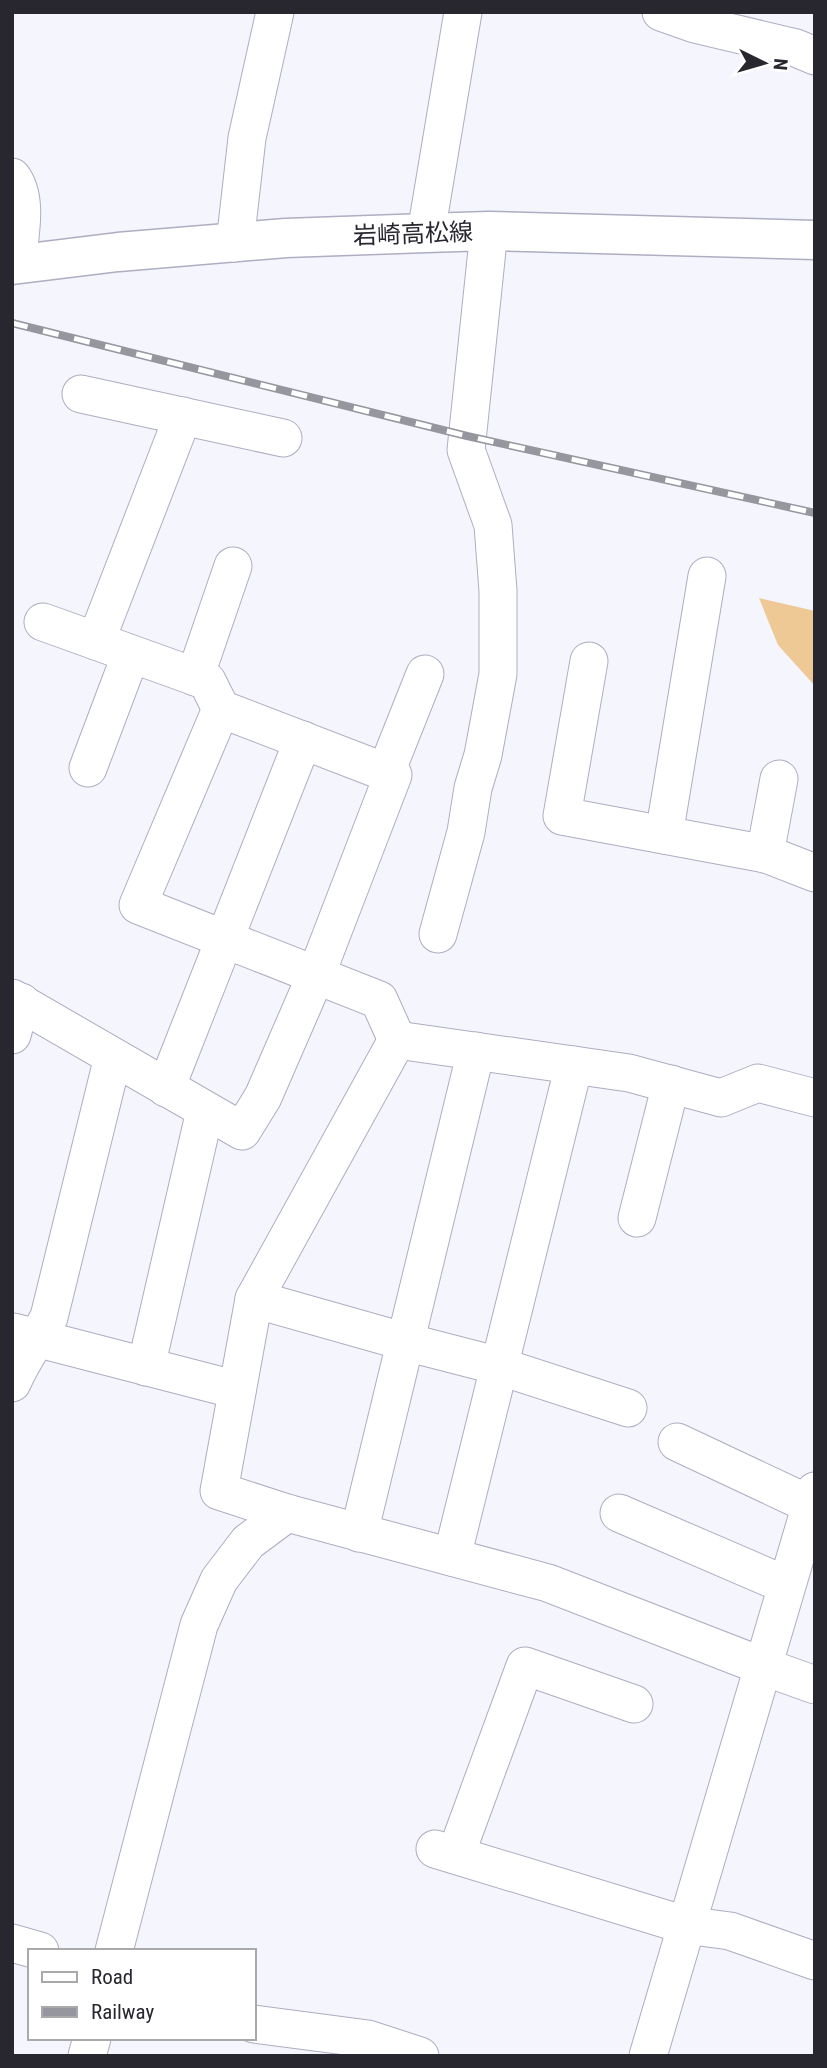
<svg xmlns="http://www.w3.org/2000/svg" width="827" height="2068" font-family="'Roboto Condensed','Noto Sans JP',sans-serif">
  <style>
    .green { fill: #eec895 }
    .lines { fill: none; stroke-linecap: round; stroke-linejoin: round }
    .minor-casing { stroke: #aeadc2; stroke-width: 39 }
    .secondary-casing { stroke: #aeadc2; stroke-width: 41 }
    .minor { stroke: #fff; stroke-width: 37 }
    .secondary { stroke: #fff; stroke-width: 38 }
    .rail-casing { stroke: #96969f; stroke-width: 8 }
    .rail { stroke: #fff; stroke-width: 5; stroke-dasharray: 16; stroke-linecap: butt }
    .labels { text-anchor: middle; stroke-width: 5; stroke-linejoin: round; paint-order: stroke }
    .street-label { font-size: 24px; fill: #282730; stroke: #fff }
  </style>
  <rect width="100%" height="100%" fill="#f5f5fe"/>
  <polygon class="green" points="759,598 815,611 815,686 778,645"/>
  <g class="lines">
    <g class="minor-casing">
      <g id="minor">
        <polyline points="661,12 695,24 796,48 815,56"/>
        <path d="M12 177C29 199 19 238 17 264"/>
        <polyline points="426,233 463,12"/>
        <polyline points="235,243 247,138 275,12"/>
        <polyline points="81,394 283,438"/>
        <polyline points="96,641 183,416"/>
        <polyline points="589,661 562,816 766,854 815,873"/>
        <polyline points="195,677 233,566"/>
        <polyline points="221,709 138,905 379,1000 397,1040"/>
        <polyline points="88,768 131,654"/>
        <polyline points="386,772 425,674"/>
        <polyline points="664,835 707,576"/>
        <polyline points="765,854 779,779"/>
        <polyline points="438,934 466,832 473,788 483,755 498,674 498,591 493,525 466,450 489,231"/>
        <polyline points="12,998 242,1131 263,1097 316,975 393,775 221,709 207,681 43,622"/>
        <polyline points="12,1035 21,1002"/>
        <polyline points="397,1040 254,1299 219,1491 287,1513 548,1583 762,1666 815,1685"/>
        <polyline points="397,1040 629,1073 721,1098 758,1083 815,1098"/>
        <polyline points="166,1088 303,740"/>
        <polyline points="637,1218 671,1084"/>
        <polyline points="254,1299 406,1342 499,1366 628,1408"/>
        <polyline points="13,1332 237,1390"/>
        <polyline points="146,1367 205,1111"/>
        <path d="M12 1383C22 1359 37 1340 49 1317L113 1057"/>
        <polyline points="677,1442 811,1505"/>
        <polyline points="619,1513 786,1585"/>
        <polyline points="359,1533 476,1051"/>
        <polyline points="452,1557 574,1065"/>
        <polyline points="435,1849 685,1925 730,1931 815,1961"/>
        <polyline points="456,1854 525,1666 634,1704"/>
        <polyline points="12,1943 40,1951"/>
        <polyline points="114,1951 199,1625 219,1580 248,1542 287,1513"/>
        <polyline points="254,2024 368,2039 420,2056"/>
        <polyline points="87,2056 92,2038"/>
        <polyline points="648,2056 815,1491"/>
      </g>
    </g>
    <g class="secondary-casing">
      <polyline id="secondary" points="12,265 118,252 286,238 426,233 489,231 815,240"/>
    </g>
    <use href="#minor" class="minor"/>
    <use href="#secondary" class="secondary"/>
    <g class="rail-casing">
      <polyline id="rail" points="12,323 467,436 815,513"/>
    </g>
    <use href="#rail" class="rail"/>
  </g>
  <g class="labels">
    <g class="street-label">
      <text transform="translate(413 234) rotate(-2)" y="8">岩崎高松線</text>
    </g>
  </g>
  <rect width="827" height="2068" fill="none" stroke="#282730" stroke-width="28"/>
  <rect x="28" y="1949" width="228" height="91" fill="#ffffff" stroke="#a9a9ac" stroke-width="2"/>
  <rect x="42" y="1972" width="35" height="10" fill="#ffffff" stroke="#a9a9ac" stroke-width="2"/>
  <text x="91" y="1984" font-size="21" fill="#282730">Road</text>
  <rect x="42" y="2007" width="35" height="10" fill="#96969f" stroke="#a9a9ac" stroke-width="2"/>
  <text x="91" y="2019" font-size="21" fill="#282730">Railway</text>
  <g transform="translate(764 63) rotate(95)" stroke="#ffffff" stroke-width="5" paint-order="stroke">
  <path d="M0-5L12 26L0 18L-12 26Z" fill="#282730"/>
  <text y="-10" font-size="19" font-weight="bold" text-anchor="middle" fill="#282730">N</text>
  </g>
</svg>
